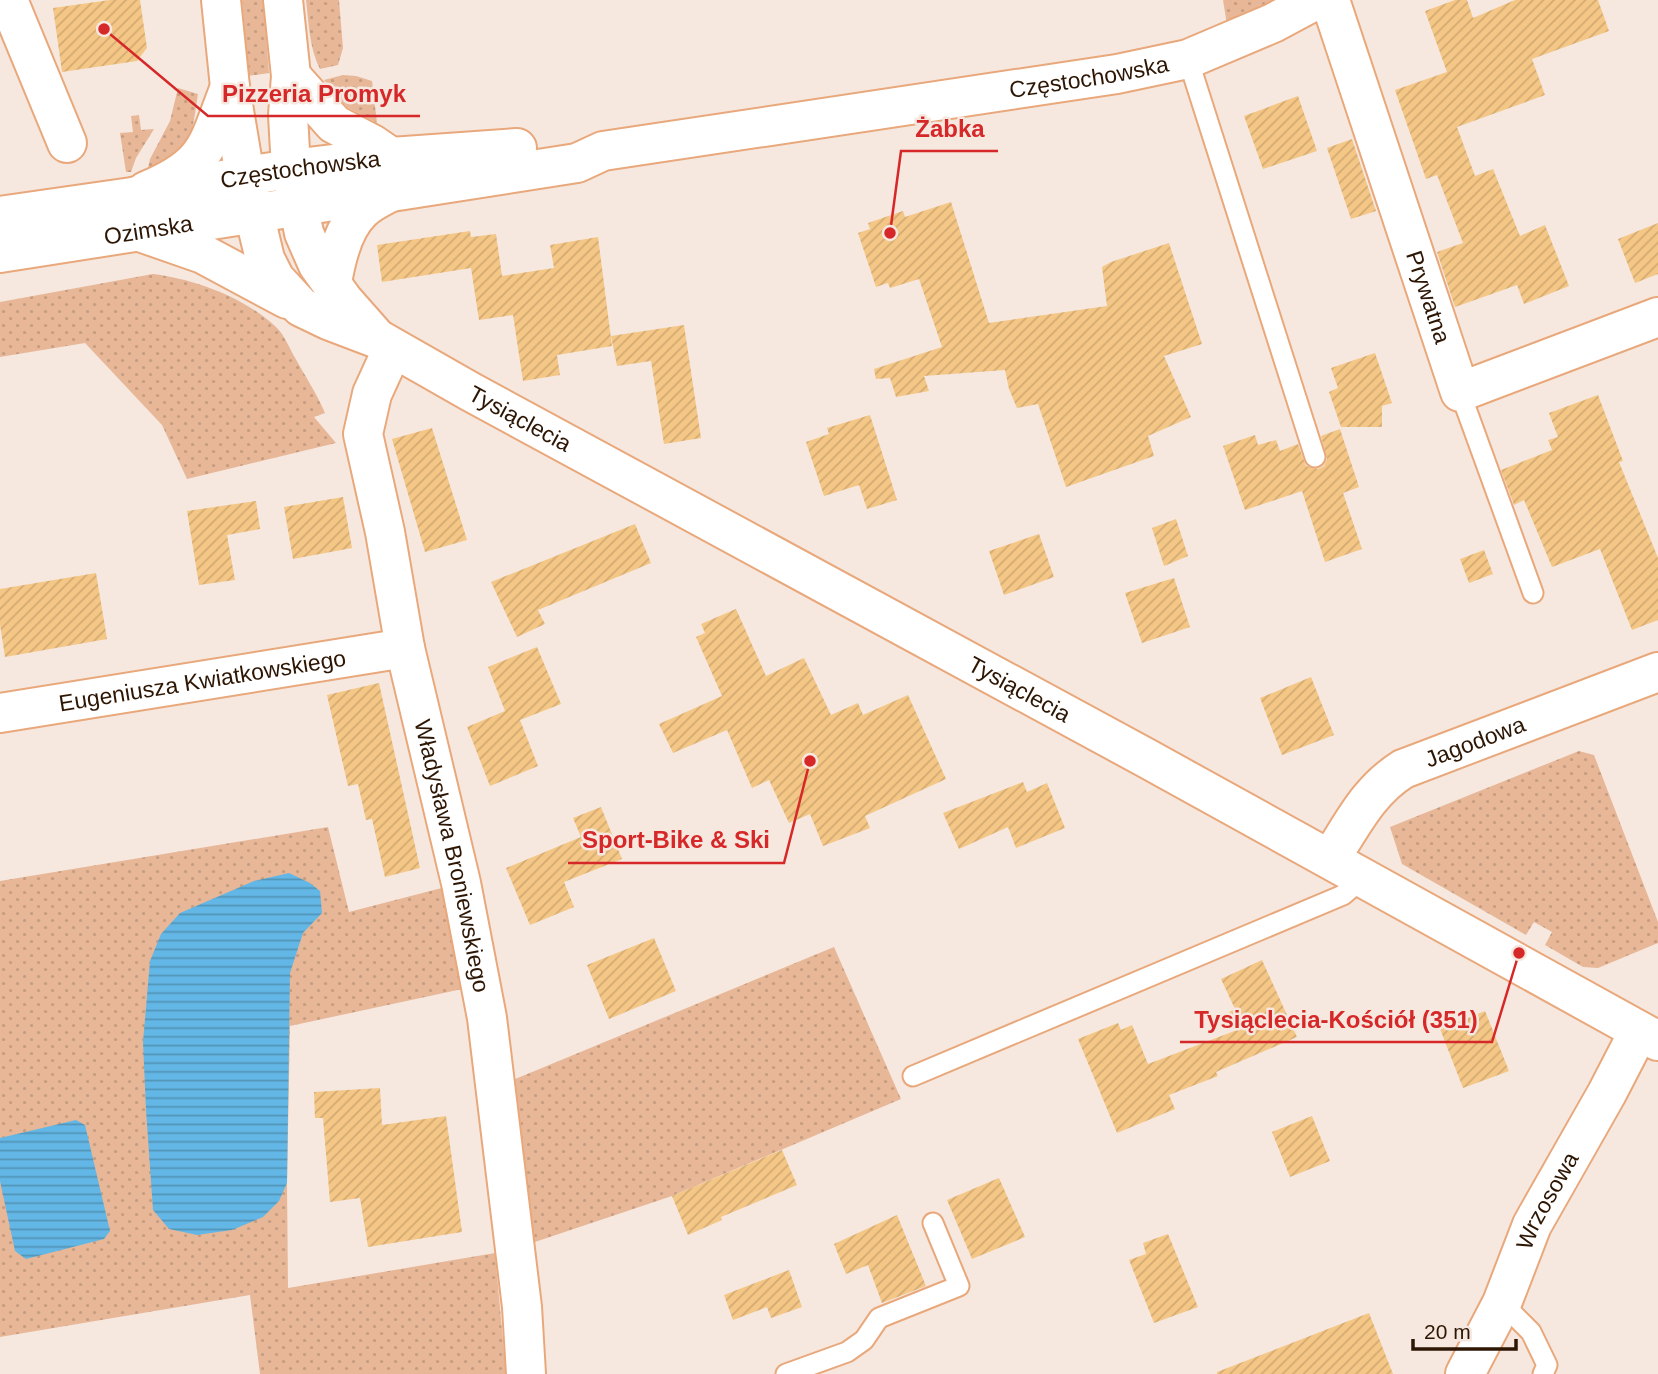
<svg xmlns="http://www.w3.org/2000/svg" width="1658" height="1374" font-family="Arial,sans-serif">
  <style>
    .grass { fill: url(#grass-dots) }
    .water { fill: url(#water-rules) }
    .building { fill: url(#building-hatch) }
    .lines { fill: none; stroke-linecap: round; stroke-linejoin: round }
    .service-casing { stroke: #e9a87b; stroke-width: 23 }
    .minor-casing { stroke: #e9a87b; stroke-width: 42 }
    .tertiary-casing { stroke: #e9a87b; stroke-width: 42 }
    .secondary-casing { stroke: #e9a87b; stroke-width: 42 }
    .service { stroke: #fff; stroke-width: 19 }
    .minor { stroke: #fff; stroke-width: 38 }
    .tertiary { stroke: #fff; stroke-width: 38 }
    .secondary { stroke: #fff; stroke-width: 38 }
    .labels { text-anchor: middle; stroke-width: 5; stroke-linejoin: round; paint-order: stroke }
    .street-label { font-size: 23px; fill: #2e1604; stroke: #f6e8df }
    .leader { fill: none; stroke: #d62828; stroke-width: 2.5 }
    .callout-dot { fill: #d62828; stroke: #f6e8df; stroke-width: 2.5 }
    .callout-label { font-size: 24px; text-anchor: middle; font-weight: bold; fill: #d62828; stroke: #f6e8df; stroke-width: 5; stroke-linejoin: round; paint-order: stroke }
  </style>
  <defs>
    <pattern id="grass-dots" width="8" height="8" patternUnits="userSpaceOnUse" patternTransform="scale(1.75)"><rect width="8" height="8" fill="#e7b797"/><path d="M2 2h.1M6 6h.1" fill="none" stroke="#c69d80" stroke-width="1.8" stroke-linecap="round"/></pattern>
    <pattern id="water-rules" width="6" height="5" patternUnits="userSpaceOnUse" patternTransform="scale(1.75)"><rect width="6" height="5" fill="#63b7e6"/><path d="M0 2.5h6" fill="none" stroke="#5294b8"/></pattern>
    <pattern id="building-hatch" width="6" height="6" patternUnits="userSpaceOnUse" patternTransform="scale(1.75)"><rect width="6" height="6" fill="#f5c786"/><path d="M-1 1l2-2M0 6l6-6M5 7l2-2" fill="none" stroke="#d2aa72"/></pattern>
  </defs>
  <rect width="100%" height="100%" fill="#f6e8df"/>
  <g class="grass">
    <polygon points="242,0 263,0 269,73 248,76"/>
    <path d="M306 0H339L343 48 338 65 320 69C309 47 309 24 306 0Z"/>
    <polygon points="1223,0 1316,0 1230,43"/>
    <polygon points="343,75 356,76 372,81 377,123 347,107 324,80"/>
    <path d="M178 88 198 94C195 111 194 133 184 148 176 158 158 165 147 172L150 159 170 121Z"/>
    <polygon points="139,115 141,130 154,129 136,158 131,172 126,172 120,133 133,132 131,116"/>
    <path d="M153 274C195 279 246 298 277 328 284 335 289 347 294 356 305 376 316 392 325 413L314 417 336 443 187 479 162 425 85 343 0 357V302Z"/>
    <polygon points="1579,751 1594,755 1658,922 1658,943 1598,968 1583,967 1545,945 1552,932 1534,922 1526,935 1402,864 1390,827"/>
    <polygon points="328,827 349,912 461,883 467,988 290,1026 287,1183 288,1288 495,1253 506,1374 260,1374 250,1295 0,1337 0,881"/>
    <polygon points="834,947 901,1099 672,1196 514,1249 496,1087"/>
  </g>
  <g class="water">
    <polygon points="289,873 310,883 320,891 322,913 303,933 290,973 287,1183 279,1201 263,1217 232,1230 197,1235 169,1229 153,1210 146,1110 143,1042 150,961 161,934 180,913 254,881"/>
    <polygon points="76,1120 85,1125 110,1231 104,1239 26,1259 15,1251 0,1181 0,1138"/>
  </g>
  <g class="building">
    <polygon points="110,0 140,0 147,48 137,61 62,72 53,8"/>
    <polygon points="1455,0 1467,0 1473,18 1515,0 1598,0 1609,31 1532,59 1545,95 1457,127 1475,176 1493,169 1520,236 1545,225 1569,286 1524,304 1517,285 1455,307 1437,252 1463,243 1437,175 1426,179 1395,90 1447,72 1425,11"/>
    <polygon points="1298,96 1317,151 1263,169 1244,116"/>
    <polygon points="1352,139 1376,211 1351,219 1327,148"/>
    <polygon points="951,202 989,323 1107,306 1102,267 1111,262 1169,243 1202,344 1164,356 1191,417 1148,436 1154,456 1066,487 1038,404 1017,408 1009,389 1005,370 924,376 929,391 896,397 890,378 876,379 874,369 942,347 919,279 890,288 888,283 876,287 858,233 870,229 868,223 903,211 905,217"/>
    <polygon points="1658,223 1658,274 1635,283 1618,239"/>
    <polygon points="470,231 471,237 496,234 502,276 554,268 550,245 598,237 612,346 557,355 560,375 523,381 513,315 479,320 471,268 382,282 377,245"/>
    <polygon points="684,325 701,438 664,444 651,361 617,366 611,336"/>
    <polygon points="1375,353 1392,403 1382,406 1382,427 1341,427 1329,392 1338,388 1331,368"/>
    <polygon points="1598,395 1623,461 1619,462 1658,558 1658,620 1632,630 1600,549 1552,567 1524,500 1514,505 1501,470 1552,450 1548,440 1558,437 1549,413"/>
    <polygon points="870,415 897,500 867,509 859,485 824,496 806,442 829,434 827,428"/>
    <polygon points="432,428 467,540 425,552 392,439"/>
    <polygon points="1340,429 1359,487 1343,493 1362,549 1325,562 1302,491 1245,510 1223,446 1255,435 1258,445 1276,440 1280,451 1298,444 1306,466 1318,469 1324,466 1327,459 1321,436"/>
    <polygon points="343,497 352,548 293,559 284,507"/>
    <polygon points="256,501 260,529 227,535 235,580 199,585 187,511"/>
    <polygon points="1176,519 1188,556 1164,566 1152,528"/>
    <polygon points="635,524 651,563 538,610 545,624 517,637 491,582"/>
    <polygon points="1039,534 1054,577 1004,595 989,551"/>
    <polygon points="1484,550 1493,574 1469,583 1460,559"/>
    <polygon points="96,573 107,639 5,657 0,625 0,589"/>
    <polygon points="1174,578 1190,627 1142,643 1125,593"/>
    <polygon points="736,609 766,676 804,658 831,715 858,703 863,715 908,695 946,779 865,816 870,828 823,846 810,814 789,823 769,780 752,788 727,730 673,753 659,724 722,696 696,637 705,633 701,624"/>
    <polygon points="537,647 561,704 520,720 538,766 490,786 467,727 505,711 488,667"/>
    <polygon points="1311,677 1334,735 1282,755 1260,698"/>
    <polygon points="379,683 420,868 385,877 372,819 366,820 358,784 348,786 327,695"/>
    <polygon points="1023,782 1027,792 1047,783 1065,828 1016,848 1008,827 959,849 943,813"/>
    <polygon points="601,807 622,859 564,882 574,907 530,925 506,868 581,837 573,818"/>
    <polygon points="654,938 676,991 609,1019 587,965"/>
    <polygon points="1262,960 1297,1037 1216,1072 1218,1076 1169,1095 1175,1109 1117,1133 1078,1039 1118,1023 1121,1030 1132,1025 1148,1064 1237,1030 1229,1012 1235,1009 1221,979"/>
    <polygon points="1485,1011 1509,1071 1463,1088 1440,1029"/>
    <polygon points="380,1088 382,1125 446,1116 462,1232 368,1247 360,1198 330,1202 323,1118 315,1118 314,1092"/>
    <polygon points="1312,1116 1330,1161 1290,1177 1272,1132"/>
    <polygon points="782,1150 797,1185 721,1217 722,1220 688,1235 672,1196"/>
    <polygon points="999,1178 1025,1237 972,1259 947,1200"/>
    <polygon points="897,1215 926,1286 882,1303 868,1265 846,1274 834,1244"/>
    <polygon points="1168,1234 1198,1307 1154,1323 1129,1260 1146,1254 1143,1243"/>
    <polygon points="789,1270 802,1307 771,1318 767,1307 733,1320 724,1295"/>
    <polygon points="1369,1313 1393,1374 1217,1374 1217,1372"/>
  </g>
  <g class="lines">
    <g class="service-casing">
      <g id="service">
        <polyline points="1188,59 1315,457"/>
        <polyline points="1460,392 1533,593"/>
        <polyline points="913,1076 1343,895 1364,877"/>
        <polyline points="1502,1303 1531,1332 1547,1365 1543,1374"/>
        <polyline points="786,1374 847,1352 864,1340 879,1318 959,1286 933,1223"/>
      </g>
    </g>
    <g class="minor-casing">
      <g id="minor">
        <polyline points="8,0 67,143"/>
        <path id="s1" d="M1330 0 1460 392 1658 317"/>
        <path id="s2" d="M393 348 372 394 363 434 385 532 405 648 461 883 487 1018 522 1307 526 1374"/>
        <path id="s3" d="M0 713 405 648"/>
        <path id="s4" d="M1330 859C1353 824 1367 792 1403 769L1658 672"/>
        <path id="s5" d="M1465 1374 1502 1303 1532 1225 1607 1093 1639 1031"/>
      </g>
    </g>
    <g class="tertiary-casing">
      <g id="tertiary">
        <path id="s6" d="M221 0 230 87 245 176 265 259 275 279 301 307 328 320 378 339 471 392 1148 759 1658 1041"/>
        <polyline points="283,0 291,76 288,115 291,169 304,233 318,265 344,301 374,335"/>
        <polyline points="291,76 334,124 372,144 391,157"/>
        <path d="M146 191C209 165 207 145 230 87"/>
        <polyline points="137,231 203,254 287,299"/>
        <path d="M332 283C336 259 343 228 361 211 369 202 384 196 394 190"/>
      </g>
    </g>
    <g class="secondary-casing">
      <g id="secondary">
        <path id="s7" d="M0 216 132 197 245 176 291 169 391 157 517 148"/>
        <path id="s8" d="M0 253 577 163 603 151 1117 74 1188 59 1273 23 1316 0"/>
      </g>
    </g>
    <use href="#service" class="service"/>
    <use href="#minor" class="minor"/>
    <use href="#tertiary" class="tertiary"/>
    <use href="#secondary" class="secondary"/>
  </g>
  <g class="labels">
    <g class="street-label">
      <text dy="8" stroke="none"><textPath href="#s8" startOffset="1104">Częstochowska</textPath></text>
      <text dy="8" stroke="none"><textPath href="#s7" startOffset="304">Częstochowska</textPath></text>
      <text dy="8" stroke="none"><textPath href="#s8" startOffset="150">Ozimska</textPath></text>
      <text dy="8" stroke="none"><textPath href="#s1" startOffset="313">Prywatna</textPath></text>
      <text dy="8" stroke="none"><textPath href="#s6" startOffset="570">Tysiąclecia</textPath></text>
      <text dy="8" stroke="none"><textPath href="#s3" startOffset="205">Eugeniusza Kwiatkowskiego</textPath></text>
      <text dy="8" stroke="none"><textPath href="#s6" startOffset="1138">Tysiąclecia</textPath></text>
      <text dy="8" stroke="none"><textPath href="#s4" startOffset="194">Jagodowa</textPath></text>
      <text dy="8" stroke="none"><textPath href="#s2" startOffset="523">Władysława Broniewskiego</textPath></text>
      <text dy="8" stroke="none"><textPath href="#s5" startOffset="192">Wrzosowa</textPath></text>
    </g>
  </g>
  <path class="leader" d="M104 29L208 116H420M890 233L901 151H998M810 761L784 863H568M1519 953L1492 1042H1180"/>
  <g class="callout-dot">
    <circle cx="104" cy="29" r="7"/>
    <circle cx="890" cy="233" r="7"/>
    <circle cx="810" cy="761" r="7"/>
    <circle cx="1519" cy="953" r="7"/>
  </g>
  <g class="callout-label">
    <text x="314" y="102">Pizzeria Promyk</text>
    <text x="950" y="137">Żabka</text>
    <text x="676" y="848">Sport-Bike &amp; Ski</text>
    <text x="1336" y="1028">Tysiąclecia-Kościół (351)</text>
  </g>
  <path d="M1413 1339v10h103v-10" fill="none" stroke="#2e1604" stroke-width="3.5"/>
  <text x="1424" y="1339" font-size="21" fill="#2e1604" stroke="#f6e8df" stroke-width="5" paint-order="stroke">20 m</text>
</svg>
